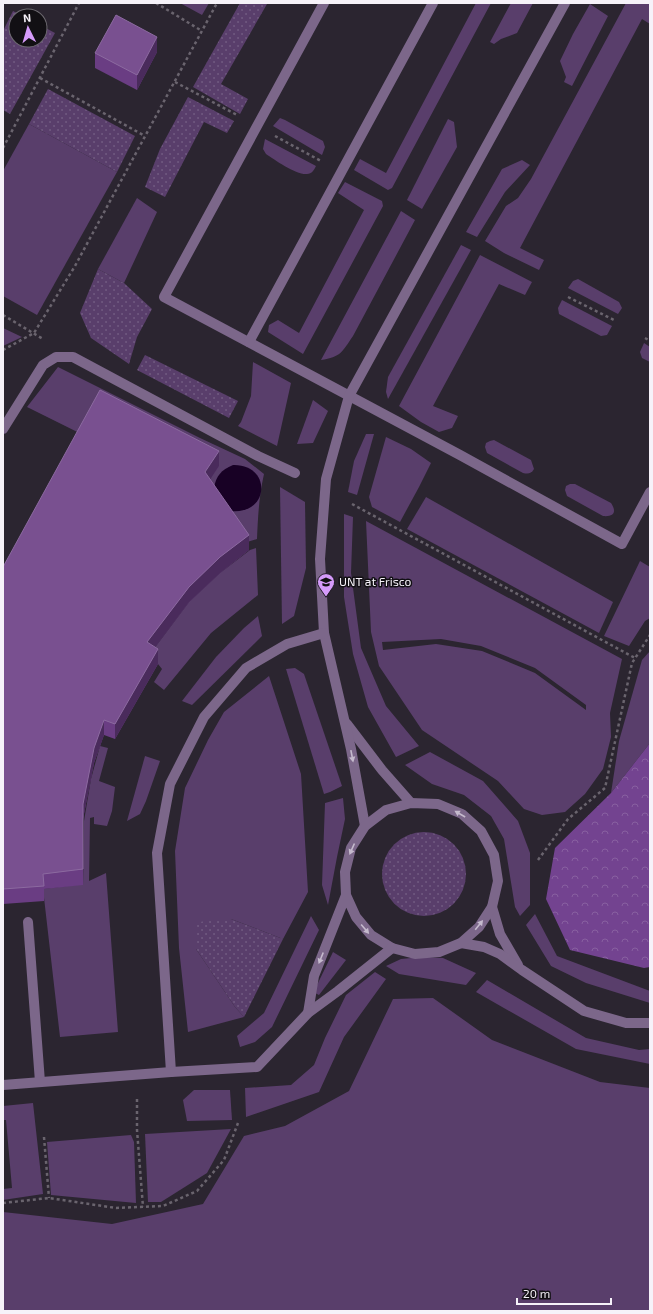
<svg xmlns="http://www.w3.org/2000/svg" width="653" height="1314" font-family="'Exo 2',sans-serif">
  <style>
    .grass { fill: #593e6b; fill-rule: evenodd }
    .forest { fill: url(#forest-crowns) }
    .garden { fill: url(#garden-dots) }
    .water { fill: #180125 }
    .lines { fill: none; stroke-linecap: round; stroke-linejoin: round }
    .path { stroke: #6a646e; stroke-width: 2.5; stroke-dasharray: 3 3; stroke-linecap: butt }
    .lane { stroke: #7c678a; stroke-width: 10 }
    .street { stroke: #7c678a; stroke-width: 10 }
    .wall { fill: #6a3d83 }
    .shaded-wall { fill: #4a2b5c }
    .building { fill: #795090; stroke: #8c6aa0 }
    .oneway { fill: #c5bacd }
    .labels { text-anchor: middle; stroke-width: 3; stroke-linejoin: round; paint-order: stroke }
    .poi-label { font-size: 12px; fill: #f6f2f9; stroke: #121014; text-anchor: start }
  </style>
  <defs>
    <pattern id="forest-crowns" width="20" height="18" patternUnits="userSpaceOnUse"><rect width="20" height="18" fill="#734390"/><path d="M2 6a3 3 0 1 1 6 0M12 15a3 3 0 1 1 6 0" fill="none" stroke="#885fa0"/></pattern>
    <pattern id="garden-dots" width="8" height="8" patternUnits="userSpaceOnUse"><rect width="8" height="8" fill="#593e6b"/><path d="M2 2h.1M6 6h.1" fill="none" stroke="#715a81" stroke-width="1.8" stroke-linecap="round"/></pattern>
  </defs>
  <rect width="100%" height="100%" fill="#2b2530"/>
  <g class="grass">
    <polygon points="180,3 209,3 202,15"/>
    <polygon points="476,3 491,3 392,188 388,190 354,170 360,159 386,173"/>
    <polygon points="511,3 533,3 517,33 501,39 494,44 490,42"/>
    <polygon points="626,3 650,4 650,24 642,19 520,248 544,260 539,270 504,253 485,241 506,206 518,198 531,179"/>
    <polygon points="590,4 608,16 572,86 564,82 566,77 560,61 573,34"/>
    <polygon points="280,118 285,120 323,141 325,147 322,155 273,126"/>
    <polygon points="448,119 454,122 457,147 422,209 407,200"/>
    <polygon points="29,124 117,172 37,315 3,296 3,171"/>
    <path d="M265 139 316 166C314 170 312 174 307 174 296 175 275 160 266 154L263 149Z"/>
    <polygon points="522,160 530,165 505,192 477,237 466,232 502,169"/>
    <polygon points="345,182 382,201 383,206 303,354 268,332 269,325 278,320 299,333 364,210 338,193"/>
    <polygon points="137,198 157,212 124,283 98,269"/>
    <path d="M401 211 415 220 353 336C342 352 341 357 321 360Z"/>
    <polygon points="461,245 471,250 388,399 386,392 388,377"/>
    <polygon points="480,255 532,282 525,295 499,284 433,406 458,416 452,428 439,432 421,422 399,406"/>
    <polygon points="578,279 619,302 622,308 618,314 568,288 573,281"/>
    <polygon points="562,300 612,326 607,335 601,336 559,314 558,308"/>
    <polygon points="3,328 22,337 3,346"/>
    <polygon points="644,343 650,347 650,362 642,358 640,352"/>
    <polygon points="253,362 291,383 277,446 238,426 241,422 251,396"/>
    <path d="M58 367 200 438 245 459 264 474C259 496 258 516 257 539L244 543 193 507 218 466 170 478 27 407Z"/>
    <polygon points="313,400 328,411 313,443 297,444"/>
    <polygon points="366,434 374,434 357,495 348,492 354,461"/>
    <polygon points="386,437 411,449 431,463 419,487 400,522 372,507 369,497"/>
    <path d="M494 440 531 460 534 469C531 474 528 474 523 473L487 453 485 447 486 443 490 441Z"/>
    <path d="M570 484H575L611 503C617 512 614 517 603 516L567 496 565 490 566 486Z"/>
    <polygon points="280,487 305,502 306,568 294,616 282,624"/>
    <polygon points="426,497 613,602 599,633 407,529"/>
    <polygon points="344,514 353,517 351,573 361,648 386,706 419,746 396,757 368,707 353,654 344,597"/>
    <path d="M366 521 622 659 610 713 611 737 603 769 585 794 565 812 542 815 524 809 498 781 422 730 379 666 371 632ZM441 639 481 646 535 668 586 705V710L535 673 482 651 436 644 383 650 382 642Z"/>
    <polygon points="256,548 258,595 211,633 164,690 154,682 162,669 158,664 147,658 189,602 220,573 250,550"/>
    <polygon points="640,561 650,567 650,618 645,621 629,646 604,636"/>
    <polygon points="258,616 262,636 192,705 182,701 216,657 244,628"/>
    <polygon points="650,651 650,743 611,793 619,741 642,660"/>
    <polygon points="295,668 304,674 342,786 330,792 324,794 286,669"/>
    <polygon points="269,676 301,774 308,892 283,939 231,919 196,949 235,1007 244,1017 188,1032 179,948 175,851 185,788 208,740 224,712"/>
    <polygon points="100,746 108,748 99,781 115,787 112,811 107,826 94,824 94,817 90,818 89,881 106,873 118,1032 60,1037 43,889 83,884 84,821 91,779"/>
    <polygon points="430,752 483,781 518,821 530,853 530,905 520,916 515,907 504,839 491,816 464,795 432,784 405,765"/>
    <polygon points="145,756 160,761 146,801 140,814 127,821"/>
    <polygon points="343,798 345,819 337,857 328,905 322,885 325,803"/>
    <polygon points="535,914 557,956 650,991 650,1003 586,983 551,966 526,925"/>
    <polygon points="311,916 319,930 272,1027 255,1042 240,1047 237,1036 264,1013"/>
    <polygon points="333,952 346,960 319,995 315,993 317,985"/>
    <polygon points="421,957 443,958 476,973 466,985 399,974 386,966 401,959"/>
    <polygon points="375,972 386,979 344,1037 319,1092 246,1117 245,1088 291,1085 314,1065 325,1038 346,995"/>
    <polygon points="487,980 586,1038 639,1050 650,1049 650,1064 576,1049 476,992"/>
    <polygon points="433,998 492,1040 600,1082 650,1088 650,1311 3,1311 3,1212 112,1224 203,1204 244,1136 285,1126 349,1091 393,999"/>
    <polygon points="194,1090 230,1090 232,1120 187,1121 183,1100"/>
    <polygon points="33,1103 43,1194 3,1200 3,1189 12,1188 6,1120 3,1120 3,1106"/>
    <polygon points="231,1129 207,1173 161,1202 148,1202 145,1134"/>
    <polygon points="131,1135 134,1142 136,1203 51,1195 47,1142"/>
  </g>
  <polygon class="forest" points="650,743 650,967 644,968 570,950 546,899 555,848 611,793"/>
  <g class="garden">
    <polygon points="240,3 267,4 221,84 248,99 240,114 193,87"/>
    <polygon points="13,11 23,16 16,16 16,40 40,40 40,25 55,33 10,114 3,110 3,31"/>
    <polygon points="48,89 135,136 117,172 29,124"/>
    <polygon points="188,97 234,121 227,133 204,122 165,197 145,187 160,149"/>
    <polygon points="98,269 124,283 152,309 137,337 129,364 91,338 80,313"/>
    <polygon points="145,355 238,401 229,418 137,370"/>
    <circle cx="424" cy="874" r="42"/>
    <polygon points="231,919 283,939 244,1017 235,1007 196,949 195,923 210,920"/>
  </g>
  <path class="water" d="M233 465C272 464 270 515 231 511L214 488C216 476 221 470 233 465Z"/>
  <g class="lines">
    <g class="path">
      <polyline points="156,3 202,31"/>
      <polyline points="40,78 145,136"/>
      <polyline points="175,82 237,115"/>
      <polyline points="275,136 321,161"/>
      <polyline points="3,148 79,3"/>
      <polyline points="568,297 616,321"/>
      <polyline points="3,315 43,339"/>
      <polyline points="645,338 650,341"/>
      <polyline points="3,350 34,333 75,266 217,3"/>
      <polyline points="352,504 635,658"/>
      <polyline points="538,860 568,819 605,788 632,663 650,635"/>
      <polyline points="137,1099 137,1130 143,1207"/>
      <polyline points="44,1137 49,1198"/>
      <polyline points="3,1203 49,1198 116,1208 163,1206 197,1191 224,1160 238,1123"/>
    </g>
    <g class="lane">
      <polyline points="324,3 164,297 460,455 622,544 650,492"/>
      <polyline points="249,342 433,3"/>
      <polyline points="347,724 382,770 411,803"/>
      <polyline points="365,826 351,749 324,633 320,559 326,479 349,396 565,3"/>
      <polyline points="492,907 500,934 518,965"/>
      <polyline points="28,922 40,1082"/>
      <polyline points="461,943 484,947 500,954 522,970 584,1011 626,1023 650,1023"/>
      <polyline points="308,1013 314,976 346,895 345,872 351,848 365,826 386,810 411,803 438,804 462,814 481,831 494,855 498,881 492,907 479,927 461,943 439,952 415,954 392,948 371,935 356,917 346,895"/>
      <polyline points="171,1072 157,853 170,784 204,717 246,668 287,644 324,633"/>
      <polyline points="3,1085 171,1072 257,1067 308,1013 338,991 392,948"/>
    </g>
    <polyline class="street" points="3,429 43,365 56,357 73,357 258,456 295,473"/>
  </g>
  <g class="wall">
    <polygon points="157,52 137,90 95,68 95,53"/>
    <polygon points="219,466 210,479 249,550 220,573 189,602 155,647 158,664 115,739 104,735 94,763 83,819 83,885 44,889 44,901 3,904 3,567"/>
  </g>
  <g class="shaded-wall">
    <polygon points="157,37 157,52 137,90 137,75"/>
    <polygon points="219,451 219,466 205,487 205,472"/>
    <polygon points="249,535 249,550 220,573 189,602 147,658 147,642 189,587 220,557"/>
    <polygon points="158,649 158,664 115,739 115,724"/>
    <polygon points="104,720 104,735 94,763 83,819 83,885 83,804 94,748"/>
  </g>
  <g class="building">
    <polygon points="116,15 157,37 137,75 95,53"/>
    <polygon points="100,390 219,451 205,472 249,535 220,557 189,587 147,642 158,649 115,724 104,720 94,748 83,804 83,869 43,874 44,886 3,889 3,567"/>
  </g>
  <defs><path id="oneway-solid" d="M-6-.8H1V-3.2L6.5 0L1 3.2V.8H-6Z"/></defs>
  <g class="oneway">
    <use href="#oneway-solid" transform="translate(352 756) rotate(79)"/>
    <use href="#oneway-solid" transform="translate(460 814) rotate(-150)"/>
    <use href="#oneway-solid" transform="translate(352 849) rotate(114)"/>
    <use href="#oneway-solid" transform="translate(479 925) rotate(-51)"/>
    <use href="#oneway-solid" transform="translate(365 929) rotate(50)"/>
    <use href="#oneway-solid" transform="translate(321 958) rotate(112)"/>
  </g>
  <defs>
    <g id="university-pin" transform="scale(0.9)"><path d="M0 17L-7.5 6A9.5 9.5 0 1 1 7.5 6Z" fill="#d59bfa" stroke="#121014"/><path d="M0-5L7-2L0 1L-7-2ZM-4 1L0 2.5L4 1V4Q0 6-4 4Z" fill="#111"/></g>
  </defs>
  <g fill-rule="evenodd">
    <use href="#university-pin" x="326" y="582"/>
  </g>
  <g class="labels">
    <g class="poi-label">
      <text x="339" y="586">UNT at Frisco</text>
    </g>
  </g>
  <rect width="653" height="1314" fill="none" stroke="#f6f2f9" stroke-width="8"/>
  <g transform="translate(28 28) rotate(355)"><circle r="19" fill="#121014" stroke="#6d6a70"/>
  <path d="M0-3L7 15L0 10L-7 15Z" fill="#d59bfa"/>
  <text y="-6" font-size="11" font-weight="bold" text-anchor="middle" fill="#f6f2f9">N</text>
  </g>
  <path d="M517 1298v6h94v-6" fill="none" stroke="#f6f2f9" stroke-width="2"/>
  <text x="523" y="1298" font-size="12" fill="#f6f2f9" stroke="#121014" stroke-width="3" paint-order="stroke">20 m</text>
</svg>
